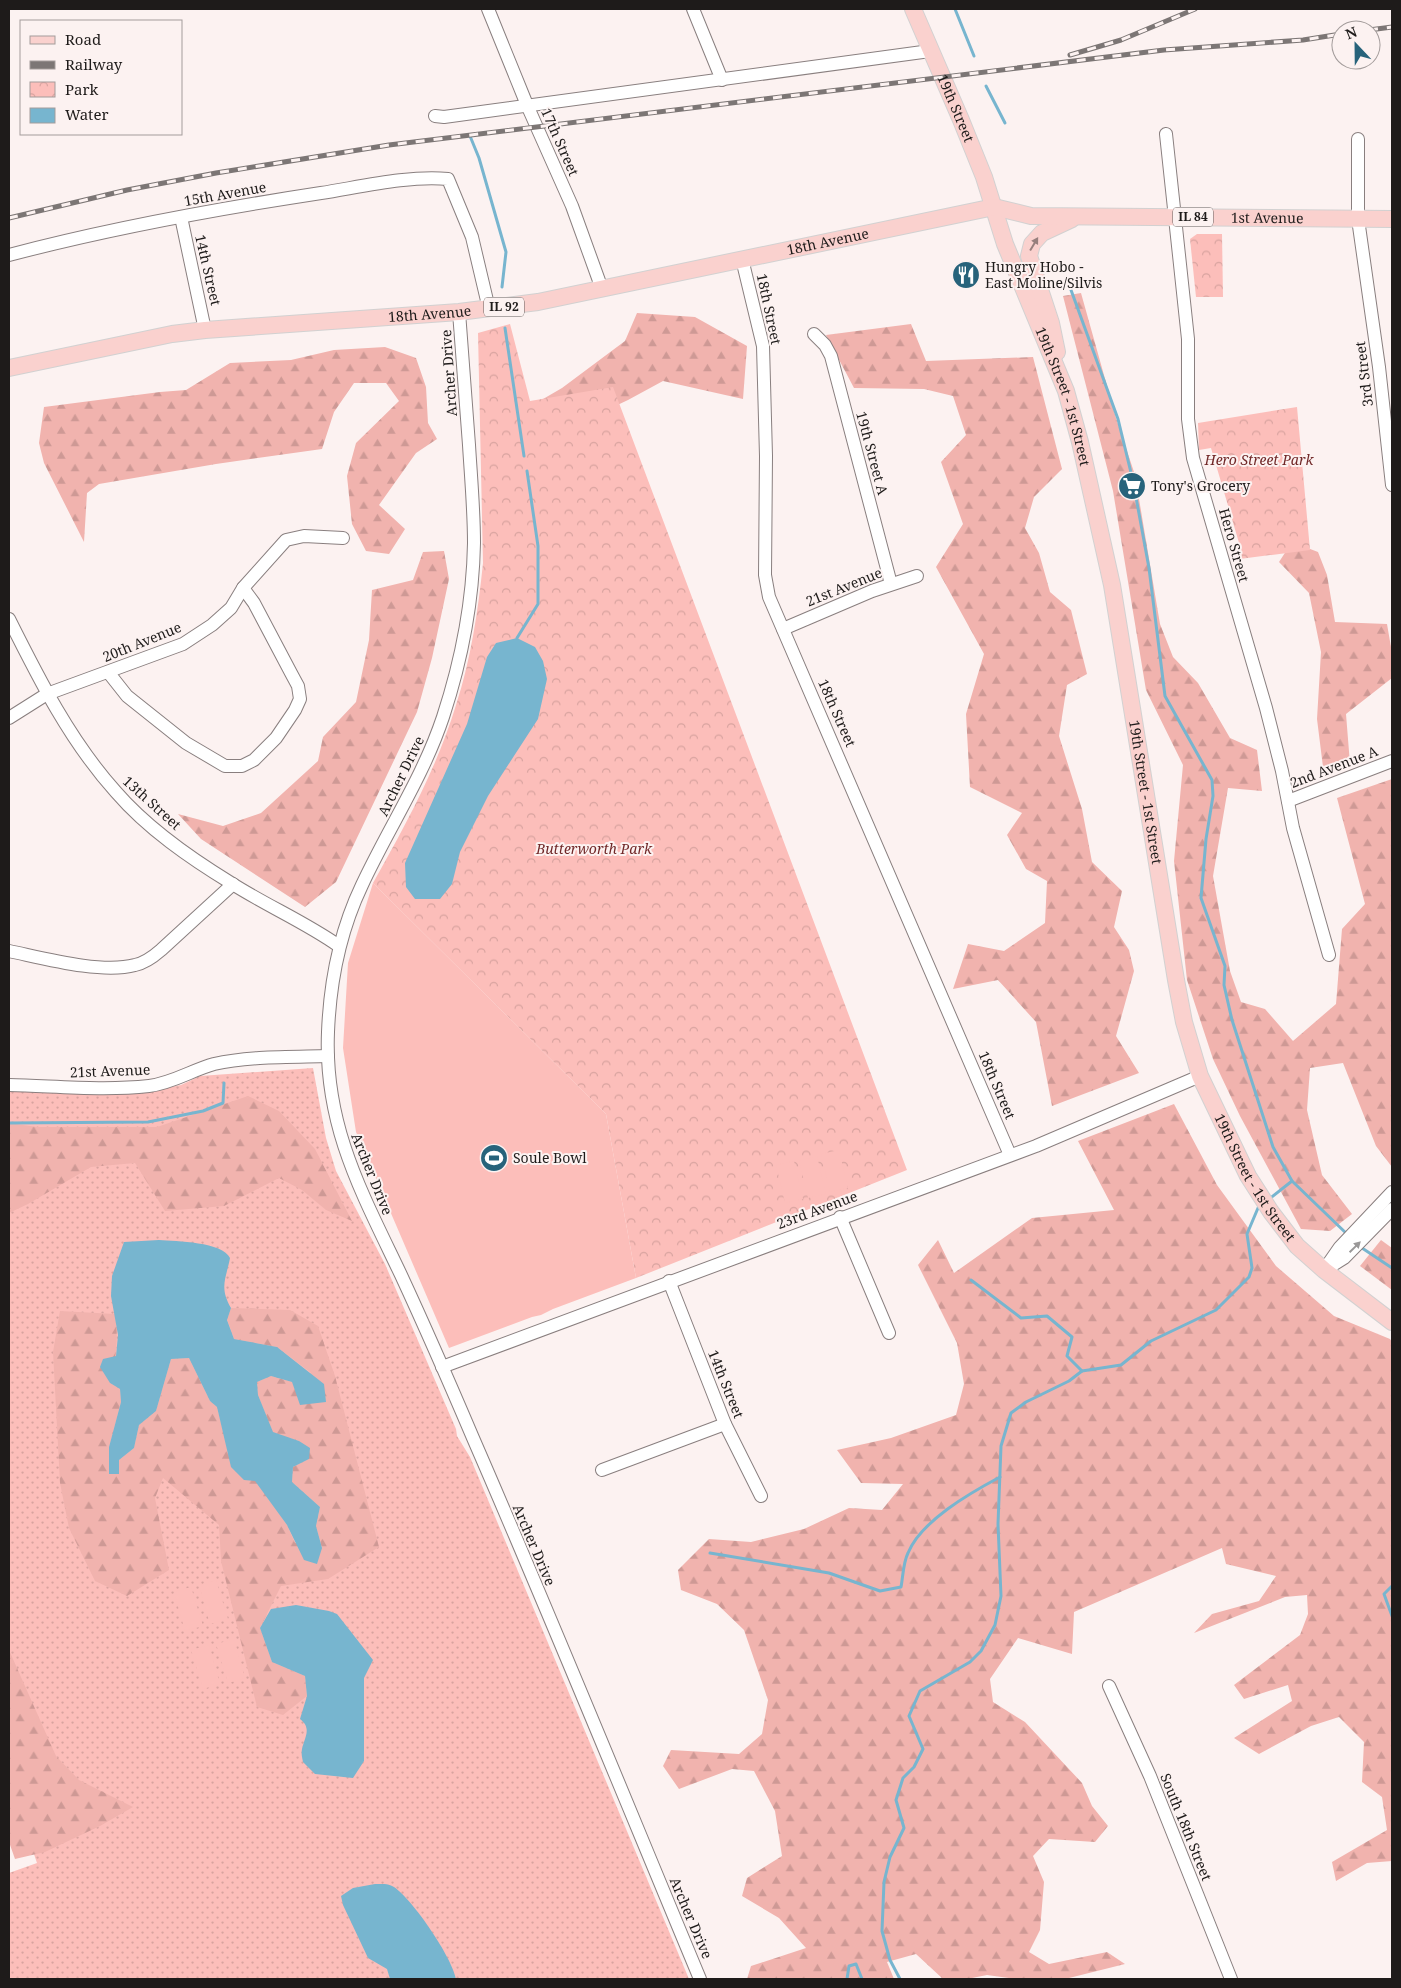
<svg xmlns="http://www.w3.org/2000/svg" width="1401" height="1988" font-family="'Noto Serif',serif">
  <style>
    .grass { fill: url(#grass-dots) }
    .forest { fill: url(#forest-firs) }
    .park { fill: url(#park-crowns) }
    .pitch { fill: #fcbeba }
    .water { fill: #77b5cf }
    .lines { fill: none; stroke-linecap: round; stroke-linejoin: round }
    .stream { stroke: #77b5cf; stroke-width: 3 }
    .minor-casing { stroke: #897f7f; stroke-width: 14 }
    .major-casing { stroke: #d2d1d1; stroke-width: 18 }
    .minor { stroke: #fff; stroke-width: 12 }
    .major { stroke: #fad1ce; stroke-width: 16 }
    .rail-casing { stroke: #7c7675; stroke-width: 5 }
    .rail { stroke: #fcf2f1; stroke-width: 3; stroke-dasharray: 9; stroke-linecap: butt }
    .oneway { fill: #977f7d }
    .oneway2 { fill: #9a9898 }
    .labels { text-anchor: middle; stroke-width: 4; stroke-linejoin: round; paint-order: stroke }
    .shield { fill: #fcf2f1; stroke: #615c5a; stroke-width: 1 }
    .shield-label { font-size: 12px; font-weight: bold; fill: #1e1b1a }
    .street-label { font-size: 14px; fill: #1e1b1a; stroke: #fcf2f1 }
    .poi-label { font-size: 14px; fill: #1e1b1a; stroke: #fcf2f1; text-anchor: start }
    .park-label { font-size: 14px; font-style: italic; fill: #712828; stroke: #fcf2f1 }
  </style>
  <defs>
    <pattern id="grass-dots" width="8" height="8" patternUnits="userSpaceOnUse" patternTransform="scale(1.25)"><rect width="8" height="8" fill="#fcbeba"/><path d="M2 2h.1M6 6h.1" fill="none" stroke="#d8a39f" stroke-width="1.8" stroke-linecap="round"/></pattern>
    <pattern id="forest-firs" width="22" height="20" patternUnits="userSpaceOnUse" patternTransform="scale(1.25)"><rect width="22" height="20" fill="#f1b3ae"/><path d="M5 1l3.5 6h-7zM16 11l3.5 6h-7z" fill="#ce9995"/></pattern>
    <pattern id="park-crowns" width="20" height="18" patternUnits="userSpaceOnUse" patternTransform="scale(1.25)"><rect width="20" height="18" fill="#fcbeba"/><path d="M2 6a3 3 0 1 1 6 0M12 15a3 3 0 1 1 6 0" fill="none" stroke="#d8a39f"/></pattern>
  </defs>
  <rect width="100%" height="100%" fill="#fcf2f1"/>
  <polygon class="grass" points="313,1068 326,1138 336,1171 385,1264 456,1429 457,1436 470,1457 689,1979 9,1979 9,1873 37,1863 9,1781 9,1090 159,1089 181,1085 200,1076"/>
  <g class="forest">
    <polygon points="1081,293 1116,418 1135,475 1160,624 1173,657 1198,683 1230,738 1257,750 1262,791 1228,788 1213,876 1230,971 1241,1002 1265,1009 1293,1041 1336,1004 1342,929 1365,904 1337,798 1392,779 1392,1167 1376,1146 1343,1063 1310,1068 1307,1110 1322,1175 1352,1214 1330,1231 1301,1229 1240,1116 1213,1059 1187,980 1174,861 1183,765 1146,690 1113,491 1063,296"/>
    <polygon points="637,313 695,317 747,346 743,399 663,381 628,400 533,445 531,406 562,388 625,341"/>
    <polygon points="911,324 926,361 1033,357 1062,469 1034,497 1025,528 1039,553 1050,592 1071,610 1087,674 1067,685 1059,736 1082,809 1092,862 1122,891 1114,927 1129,950 1134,971 1116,1036 1139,1073 1052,1106 1036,1022 998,980 953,989 968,944 1004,951 1045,923 1047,881 1026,869 1007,835 1022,813 970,787 966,714 984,654 936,567 963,524 941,462 966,435 953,396 924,389 854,388 826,335"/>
    <polygon points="385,347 416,358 426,387 428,423 437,439 416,453 379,505 405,529 389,554 366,551 352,524 347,476 356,443 399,401 386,383 354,383 334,412 322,449 216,464 99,484 87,493 84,542 44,463 39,443 44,407 160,392 186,390 230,363 291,360 334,350"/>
    <polygon points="1292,542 1318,552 1327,575 1335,622 1387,624 1392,653 1392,678 1346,714 1350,764 1324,775 1317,719 1321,652 1309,593 1279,562"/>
    <polygon points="444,551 449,579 432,658 417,712 336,882 305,907 201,839 178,814 223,826 261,813 318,761 323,737 356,702 369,640 372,590 413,580 423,552"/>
    <polygon points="248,1096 279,1111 315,1149 352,1221 326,1210 302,1190 279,1178 224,1206 165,1211 135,1163 91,1167 28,1204 9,1213 9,1123 37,1127 157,1127"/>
    <polygon points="1174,1104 1217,1185 1276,1266 1334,1316 1390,1339 1392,1342 1392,1861 1367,1863 1336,1881 1332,1862 1387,1830 1382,1797 1362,1782 1364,1742 1339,1717 1311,1726 1259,1754 1234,1738 1292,1701 1288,1685 1244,1699 1234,1685 1300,1635 1308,1614 1307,1595 1285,1597 1194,1633 1212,1614 1259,1601 1276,1576 1226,1564 1222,1548 1074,1612 1072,1654 1018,1638 990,1679 993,1702 1025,1722 1082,1783 1092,1806 1108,1826 1095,1842 1049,1839 1033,1856 1044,1882 1040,1930 1029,1952 1049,1964 1107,1952 1125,1964 1065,1979 1016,1979 987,1975 967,1979 943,1979 916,1954 887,1962 894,1979 747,1979 751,1966 806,1948 779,1918 742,1896 747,1878 782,1856 775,1811 754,1771 732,1769 679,1789 663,1766 671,1750 739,1754 762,1734 768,1700 744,1630 717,1604 681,1590 678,1570 709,1539 751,1542 804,1529 849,1508 882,1510 903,1484 861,1483 837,1450 891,1438 956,1415 964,1384 957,1343 918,1265 938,1240 954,1273 1032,1218 1114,1210 1078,1141"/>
    <polygon points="1381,1240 1392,1248 1392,1290 1360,1266"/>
    <path d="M231 1308 290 1310 318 1326 335 1376 379 1547 328 1579 281 1586 260 1628 272 1662 305 1676 307 1696 283 1715 257 1707 221 1561 219 1525 163 1478 155 1498 169 1570 127 1596 95 1581 69 1528 60 1483 53 1352 60 1311 115 1314C119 1341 116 1357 110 1383L120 1389 121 1402 109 1447 119 1460 134 1448 139 1425 156 1411 171 1359 189 1358 210 1401 217 1407 223 1431 287 1525 295 1543 322 1548 316 1526 320 1507 292 1482 293 1467 309 1459 299 1441 273 1433 258 1395 257 1382 271 1376 292 1382 311 1373 277 1347 234 1339 227 1319Z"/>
    <polygon points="9,1650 56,1756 79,1780 133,1807 100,1826 45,1852 15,1859 9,1842"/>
  </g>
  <g class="park">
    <polygon points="1197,234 1222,234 1223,297 1196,297 1190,239"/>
    <path d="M510 324 530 401 613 387 907 1170 636 1278 606 1114 373 883C405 826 437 768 456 705 471 659 478 611 483 563L478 333Z"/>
    <polygon points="1297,407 1310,550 1232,560 1242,553 1211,448 1199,450 1198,423"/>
  </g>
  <g class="pitch">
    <polygon points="373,883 606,1114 636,1278 553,1309 541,1315 532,1317 449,1348 356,1132 343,1048 348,963"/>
    <polygon points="839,1150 848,1188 830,1192 821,1154"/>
    <polygon points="817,1156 826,1194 808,1198 799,1161"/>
    <polygon points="794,1161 803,1199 785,1203 776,1165"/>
    <polygon points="216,1580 228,1619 210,1624 199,1585"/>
    <polygon points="191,1587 203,1626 185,1631 174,1592"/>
    <polygon points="234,1639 245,1678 228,1683 216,1644"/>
    <polygon points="209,1645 220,1684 203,1689 191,1650"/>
  </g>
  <g class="water">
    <polygon points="517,638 535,647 543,661 547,679 538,719 488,796 460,852 452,884 440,899 415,899 406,887 405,863 467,724 487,657 496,643"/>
    <path d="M159 1240C176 1241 223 1242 230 1258 226 1279 219 1287 231 1308L227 1320 234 1339 277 1347 324 1384 326 1402 300 1405 292 1382 271 1376 257 1382 258 1395 273 1432 299 1441 310 1448 309 1459 293 1467 292 1482 320 1507 316 1526 322 1548 317 1564 304 1560 287 1525 255 1481 244 1480 231 1467 217 1407 210 1401 189 1358 171 1359 156 1411 139 1425 134 1448 119 1460V1474H109V1447L121 1402 120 1389 110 1383 100 1367 103 1359 116 1356 118 1335 111 1296 112 1276 124 1242Z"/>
    <path d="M296 1605 329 1611 337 1614 373 1660 364 1678V1761L353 1778 315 1774 303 1762C302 1757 301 1753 302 1749 305 1737 312 1728 300 1719L307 1696 305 1676 272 1662 260 1628 271 1609Z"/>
    <path d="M375 1884C382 1884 388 1883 394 1887 413 1900 452 1957 456 1979H390L387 1969 368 1958 343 1905 341 1896 353 1888Z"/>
  </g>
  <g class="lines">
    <g class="stream">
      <polyline points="955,9 974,56"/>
      <polyline points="986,86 1005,123"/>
      <polyline points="470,136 479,158 506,252 502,287"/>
      <polyline points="1071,290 1118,419 1133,481 1149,568 1165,696 1212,780 1213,796 1206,839 1201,898 1225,966 1224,985 1232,1020 1273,1147 1292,1181 1348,1235"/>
      <polyline points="505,328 524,456"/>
      <polyline points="517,638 538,604 538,546 527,471"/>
      <polyline points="9,1123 148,1122 203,1111 223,1103 224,1083"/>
      <polyline points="1268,1200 1292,1181"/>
      <polyline points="1359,1246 1392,1268"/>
      <polyline points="971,1280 1021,1318 1047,1316 1072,1337 1067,1356 1082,1371"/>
      <path d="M710 1553 829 1573 880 1591 901 1587C903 1577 903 1563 908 1553 921 1521 970 1493 1000 1477"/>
      <polyline points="1392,1586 1384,1594 1392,1616"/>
      <polyline points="847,1979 849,1966 856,1964 862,1979"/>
      <polyline points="900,1979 890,1960 882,1931 884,1882 890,1857 904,1828 896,1800 903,1778 914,1767 923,1749 909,1716 920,1691 970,1662 981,1651 995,1625 1001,1596 998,1524 1001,1446 1011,1413 1026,1402 1069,1381 1082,1371 1121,1365 1151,1341 1216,1310 1249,1277 1252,1268 1247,1234 1258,1208 1261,1205"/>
    </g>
    <g class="minor-casing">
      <g id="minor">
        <polyline points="488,9 527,105 572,206 602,289"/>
        <polyline points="693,9 722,80"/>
        <polyline points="435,116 444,117 930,51"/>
        <polyline points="1166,134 1188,339 1188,419 1193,458 1266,708 1282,771 1293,828 1329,955"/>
        <polyline points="1358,139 1358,219 1379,367 1392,485"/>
        <polyline points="181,217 205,330"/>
        <path d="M9 255C111 228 216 209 321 193 360 187 410 175 448 179L472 237 489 309"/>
        <polyline points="742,259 763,346 766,456 765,575 769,597 1010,1155"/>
        <path d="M459 312C462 356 466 401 469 445 471 478 474 510 474 543 473 601 461 662 443 717 423 777 388 829 362 885 340 931 330 981 328 1032 324 1126 362 1193 401 1275 426 1329 450 1384 473 1438 551 1617 625 1799 700 1979"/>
        <polyline points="814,334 825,345 831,356 891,584"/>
        <path d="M9 619C39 679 70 741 116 792 148 829 190 858 231 883 267 906 305 922 339 946"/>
        <polyline points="783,629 872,591 917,576"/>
        <polyline points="108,672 127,696 186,743 225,766 242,766 254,760 276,738 295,710 300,699 298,686 291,673 254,603 243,588"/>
        <polyline points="9,718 47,694 183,644 212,625 231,608 243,588 286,540 304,536 343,538"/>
        <polyline points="1288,801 1392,761"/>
        <path d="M9 951C43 958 101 974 135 965 145 963 153 957 161 950L233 884"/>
        <path d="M9 1085C55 1086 103 1091 149 1086 173 1083 192 1070 214 1064 249 1056 292 1057 328 1056"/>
        <polyline points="840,1217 889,1333"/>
        <polyline points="1328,1268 1344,1258 1392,1209"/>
        <polyline points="1324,1270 1340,1247 1392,1192"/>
        <polyline points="669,1281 725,1424 761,1496"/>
        <polyline points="442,1367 1036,1146 1200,1076"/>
        <polyline points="602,1470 725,1424"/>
        <polyline points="1109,1686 1150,1776 1231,1979"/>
      </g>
    </g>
    <g class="major-casing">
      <g id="major">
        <path id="s1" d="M913 9 961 120 984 177 1005 244 1066 391 1080 442 1112 585 1176 980 1184 1022 1200 1076 1248 1176 1271 1212 1297 1246 1324 1270 1392 1322"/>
        <polyline points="1057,352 1051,323 1029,256 1032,244 1042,233 1072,219"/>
        <path id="s2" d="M9 368 172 334 205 330 459 312 538 302 994 207 1031 216 1392 219"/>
      </g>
    </g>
    <use href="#minor" class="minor"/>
    <use href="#major" class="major"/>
    <g class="rail-casing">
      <g id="rail">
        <polyline points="1369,30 1392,27"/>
        <polyline points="1070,55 1121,40 1195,9"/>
        <polyline points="9,218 127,190 216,173 389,145 1164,50 1303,40 1341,34"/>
      </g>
    </g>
    <use href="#rail" class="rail"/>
  </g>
  <defs><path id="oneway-solid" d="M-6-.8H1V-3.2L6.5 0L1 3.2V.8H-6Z" transform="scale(1.25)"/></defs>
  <use class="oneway" href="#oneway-solid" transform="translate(1034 244) rotate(-59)"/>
  <use class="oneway2" href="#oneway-solid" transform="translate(1355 1247) rotate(-44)"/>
  <defs>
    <g id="restaurant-disc" transform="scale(1.4375)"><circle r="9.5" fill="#27637b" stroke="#fcf2f1"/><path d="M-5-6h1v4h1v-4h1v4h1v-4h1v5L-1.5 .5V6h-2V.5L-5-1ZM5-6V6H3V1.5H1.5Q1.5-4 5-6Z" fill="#fff"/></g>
    <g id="supermarket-disc" transform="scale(1.4375)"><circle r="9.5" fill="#27637b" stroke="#fcf2f1"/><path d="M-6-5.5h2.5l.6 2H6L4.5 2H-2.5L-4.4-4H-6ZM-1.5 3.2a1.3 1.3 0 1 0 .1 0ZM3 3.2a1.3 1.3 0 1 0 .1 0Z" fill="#fff"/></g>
    <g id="stadium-disc" transform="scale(1.4375)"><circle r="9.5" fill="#27637b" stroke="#fcf2f1"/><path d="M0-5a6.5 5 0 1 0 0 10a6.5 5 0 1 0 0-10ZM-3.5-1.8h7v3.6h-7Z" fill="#fff"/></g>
  </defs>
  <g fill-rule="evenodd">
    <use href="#restaurant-disc" x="966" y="275"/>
    <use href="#supermarket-disc" x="1132" y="486"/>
    <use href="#stadium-disc" x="494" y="1158"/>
  </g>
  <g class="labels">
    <g class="shield">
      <rect x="1173" y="207.5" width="40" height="19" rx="4"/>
      <rect x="484" y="297.5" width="40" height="19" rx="4"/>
    </g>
    <g class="shield-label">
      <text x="1193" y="221">IL 84</text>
      <text x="504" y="311">IL 92</text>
    </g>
    <g class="street-label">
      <text dy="5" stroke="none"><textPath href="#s1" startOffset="108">19th Street</textPath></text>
      <text transform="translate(560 142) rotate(66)" y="5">17th Street</text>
      <text transform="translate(225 194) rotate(-10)" y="5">15th Avenue</text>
      <text dy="5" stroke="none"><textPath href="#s2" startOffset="1274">1st Avenue</textPath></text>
      <text dy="5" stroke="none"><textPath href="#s2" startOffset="830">18th Avenue</textPath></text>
      <text transform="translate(208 270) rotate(77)" y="5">14th Street</text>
      <text transform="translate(769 309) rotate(78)" y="5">18th Street</text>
      <text dy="5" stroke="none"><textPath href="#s2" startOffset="425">18th Avenue</textPath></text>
      <text transform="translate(449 373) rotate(-94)" y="5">Archer Drive</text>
      <text transform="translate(1364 374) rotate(-97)" y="5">3rd Street</text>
      <text dy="5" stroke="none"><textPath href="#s1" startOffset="416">19th Street - 1st Street</textPath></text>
      <text transform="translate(872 453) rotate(75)" y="5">19th Street A</text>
      <text transform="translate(1234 545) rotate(74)" y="5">Hero Street</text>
      <text transform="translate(844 587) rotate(-22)" y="5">21st Avenue</text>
      <text transform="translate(142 642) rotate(-22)" y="5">20th Avenue</text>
      <text transform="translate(837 713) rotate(66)" y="5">18th Street</text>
      <text transform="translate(1334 767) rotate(-21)" y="5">2nd Avenue A</text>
      <text transform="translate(401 776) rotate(-64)" y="5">Archer Drive</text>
      <text dy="5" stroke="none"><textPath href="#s1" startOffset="821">19th Street - 1st Street</textPath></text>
      <text transform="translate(152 803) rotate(42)" y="5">13th Street</text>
      <text transform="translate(110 1071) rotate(-2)" y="5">21st Avenue</text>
      <text transform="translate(997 1085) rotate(67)" y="5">18th Street</text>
      <text transform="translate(372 1174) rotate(68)" y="5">Archer Drive</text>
      <text dy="5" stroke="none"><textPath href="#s1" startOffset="1226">19th Street - 1st Street</textPath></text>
      <text transform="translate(817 1210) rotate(-20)" y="5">23rd Avenue</text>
      <text transform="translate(726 1384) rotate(68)" y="5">14th Street</text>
      <text transform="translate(534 1545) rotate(67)" y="5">Archer Drive</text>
      <text transform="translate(1186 1827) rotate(68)" y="5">South 18th Street</text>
      <text transform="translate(691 1918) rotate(67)" y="5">Archer Drive</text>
    </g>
    <g class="poi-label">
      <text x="985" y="272">Hungry Hobo -<tspan x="985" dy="16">East Moline/Silvis</tspan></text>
      <text x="1151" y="491">Tony's Grocery</text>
      <text x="513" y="1163">Soule Bowl</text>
    </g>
    <g class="park-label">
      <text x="1259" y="465">Hero Street Park</text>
      <text x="594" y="854">Butterworth Park</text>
    </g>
  </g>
  <rect width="1401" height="1988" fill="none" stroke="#1e1b1a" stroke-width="20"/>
  <rect x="20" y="20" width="162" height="115" fill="#fcf2f1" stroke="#a39c9b"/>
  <rect x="30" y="36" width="25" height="8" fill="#fad1ce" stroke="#a39c9b"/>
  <text x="65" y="45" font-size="15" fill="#1e1b1a">Road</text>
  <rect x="30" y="61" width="25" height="8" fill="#7c7675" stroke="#a39c9b"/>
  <text x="65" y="70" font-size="15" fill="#1e1b1a">Railway</text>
  <rect x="30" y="82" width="25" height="15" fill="url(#park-crowns)" stroke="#a39c9b"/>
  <text x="65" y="95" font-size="15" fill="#1e1b1a">Park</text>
  <rect x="30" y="108" width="25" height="15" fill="#77b5cf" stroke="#a39c9b"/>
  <text x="65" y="120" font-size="15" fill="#1e1b1a">Water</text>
  <g transform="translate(1356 45) rotate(338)"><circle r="24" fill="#fcf2f1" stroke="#a39c9b"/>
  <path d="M0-4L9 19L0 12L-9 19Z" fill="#27637b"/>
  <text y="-8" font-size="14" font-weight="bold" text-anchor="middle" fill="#1e1b1a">N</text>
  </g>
</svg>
